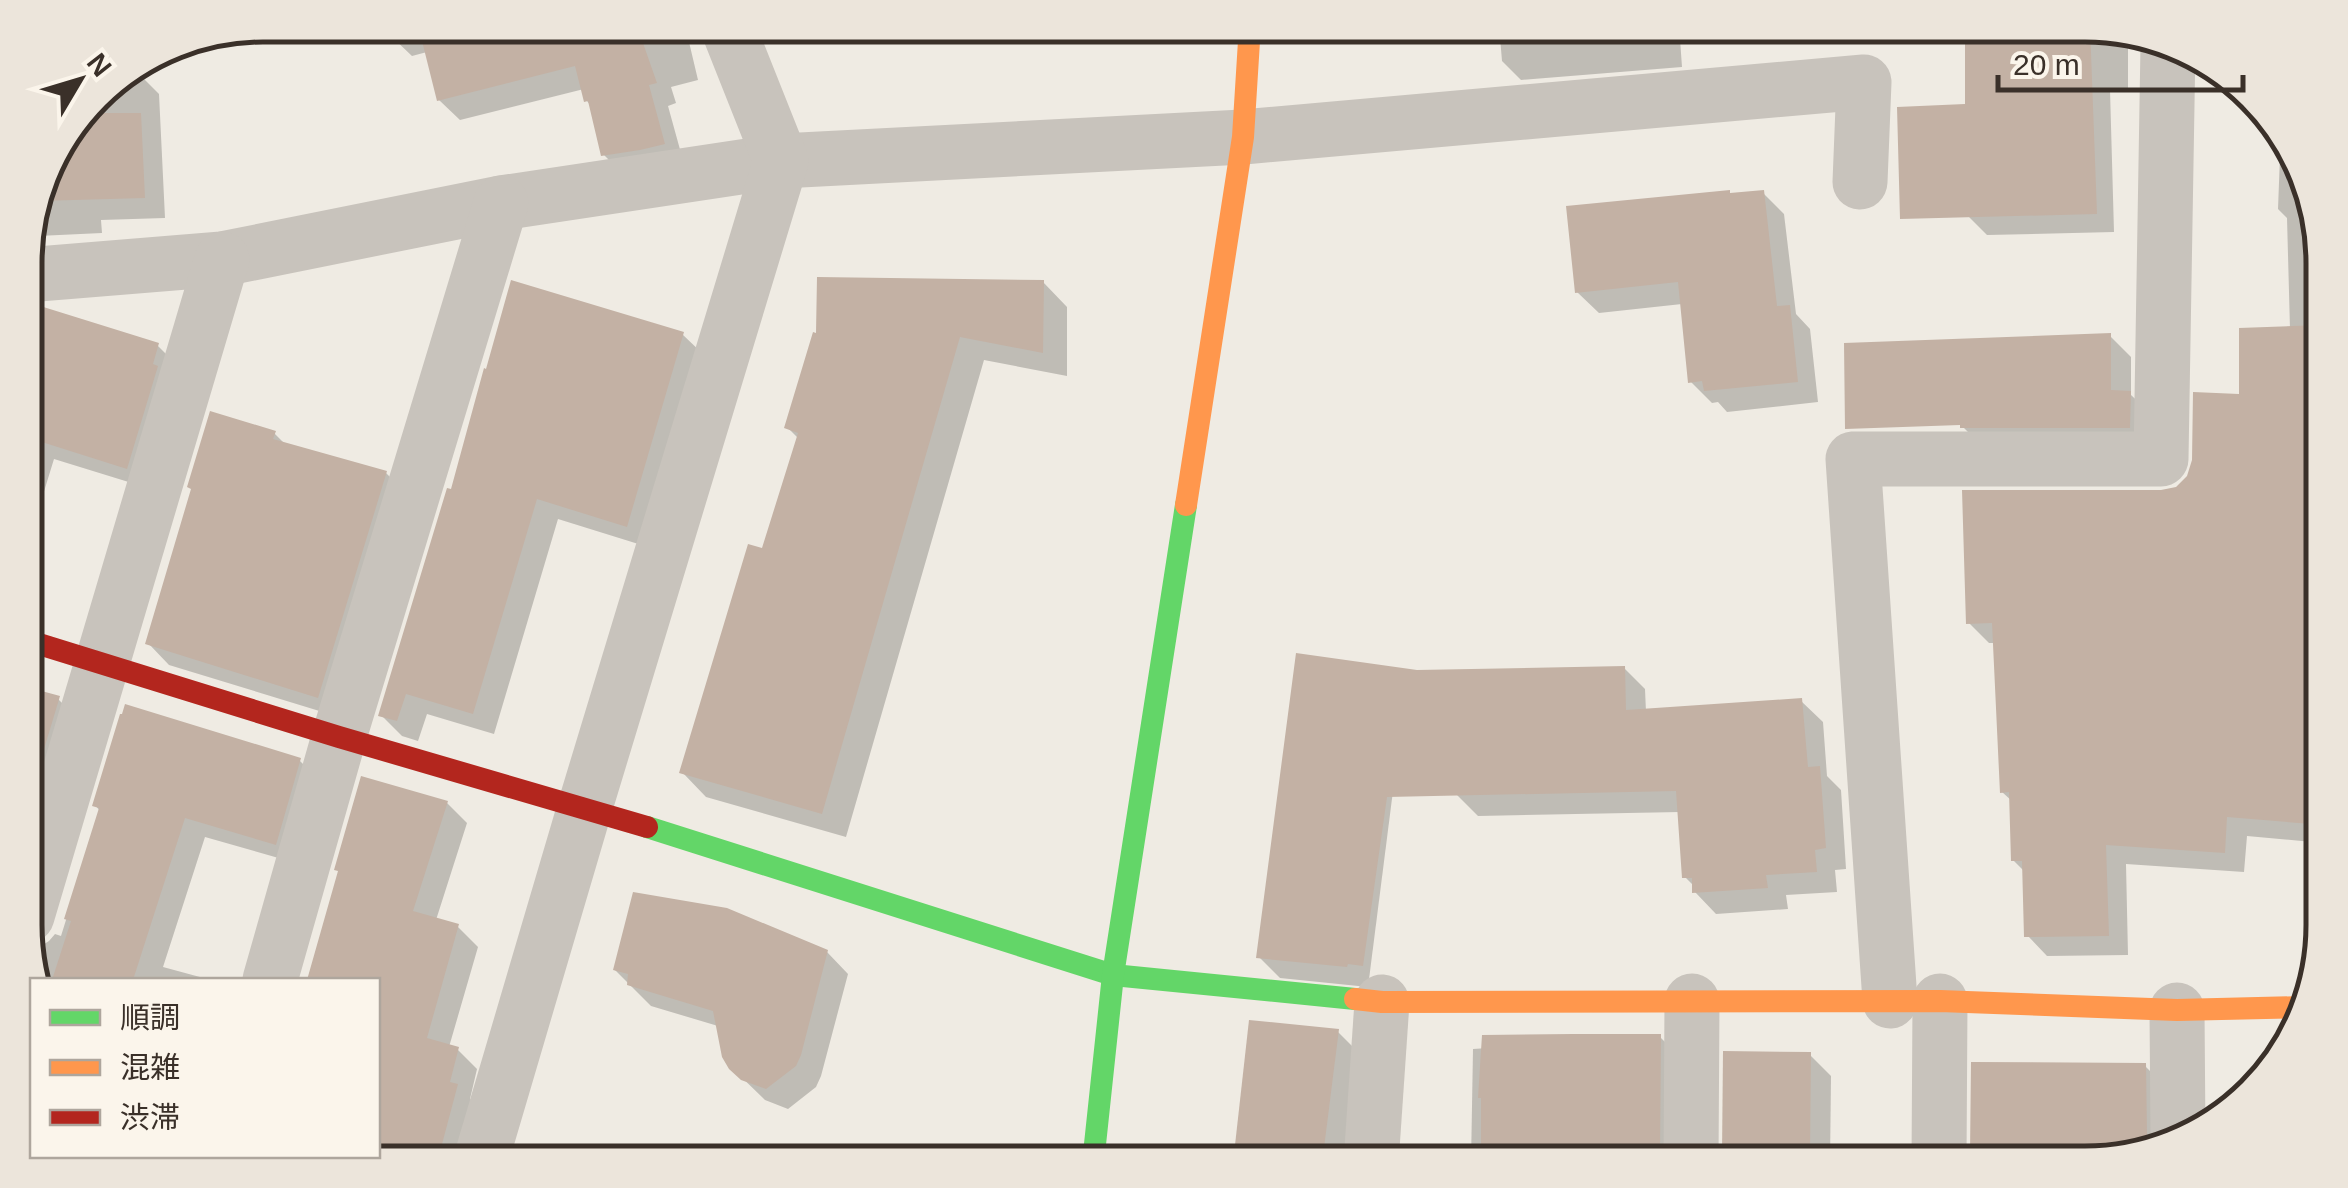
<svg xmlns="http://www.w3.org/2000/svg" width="2348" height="1188" font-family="Arial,'Noto Sans JP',sans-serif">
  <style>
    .shadow { fill: #0003 }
    .building { fill: #c3b1a4 }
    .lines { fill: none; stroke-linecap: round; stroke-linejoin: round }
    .street { stroke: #c8c3bc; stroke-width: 55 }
    .fast { stroke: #63d668; stroke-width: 22 }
    .slow { stroke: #ff974d; stroke-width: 22 }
    .jam { stroke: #b3261e; stroke-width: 22 }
    .rim { fill: none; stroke: #3a3029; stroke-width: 5 }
  </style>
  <rect width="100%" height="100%" fill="#efebe3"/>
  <g class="shadow">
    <polygon points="388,25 685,25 698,80 671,87 676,103 668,106 684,164 625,176 604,155 591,106 587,101 584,89 460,120 439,100 427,52 412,56 391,36"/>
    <polygon points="1499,25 1824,25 1824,26 1680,39 1682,67 1521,80 1502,61"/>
    <polygon points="1967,25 2085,25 2128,35 2128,90 2110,90 2114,232 1987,235 1968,216"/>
    <polygon points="124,73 138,73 159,94 165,218 101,220 102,233 38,236 30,229 50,157 106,84"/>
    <polygon points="2281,129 2321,233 2323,843 2247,836 2244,872 2126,864 2128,955 2047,956 2027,935 2025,872 2013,860 2012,801 2002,792 1996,643 1989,643 1969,623 2161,493 2177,489 2190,477 2242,396 2290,329 2287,218 2278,209"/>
    <polygon points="1763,193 1784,214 1796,314 1810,329 1818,402 1727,412 1718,402 1712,403 1691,382 1682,304 1599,313 1577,292 1732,196"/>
    <polygon points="1043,282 1067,307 1067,376 984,360 846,837 706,797 682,772 764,551 799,439 787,427"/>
    <polygon points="26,307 37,308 157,345 179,367 148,488 54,459 42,498 26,493"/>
    <polygon points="682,334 704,355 648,547 558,519 494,734 427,714 418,741 402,736 381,715 449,491"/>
    <polygon points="2110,336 2131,357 2131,395 2151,414 2151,448 1984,448 1963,427"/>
    <polygon points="274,433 286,445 386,473 407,494 339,717 169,665 148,643"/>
    <polygon points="1624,668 1645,689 1646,712 1801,701 1823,722 1827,776 1841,790 1846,869 1835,870 1837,892 1786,895 1788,909 1716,914 1695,892 1695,887 1685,877 1680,812 1478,816 1456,794"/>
    <polygon points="1406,689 1368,987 1280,978 1259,957"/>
    <polygon points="27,690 58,699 78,719 52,807 27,800"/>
    <polygon points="299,760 319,780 296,863 205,837 163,967 211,980 36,980 27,957 27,948 36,949 49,941 55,934 61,936 100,811 95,805"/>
    <polygon points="447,803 467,823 436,920 458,927 478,947 449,1047 457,1049 477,1069 470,1099 477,1106 461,1163 416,1163 378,1152 378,980 310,980 340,873"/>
    <polygon points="827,952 848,974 821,1076 816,1087 788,1109 765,1100 731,1067 718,1026 651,1006 615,970"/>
    <polygon points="1338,1032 1359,1053 1345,1163 1238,1163 1240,1146 1238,1144"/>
    <polygon points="1660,1037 1681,1058 1680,1163 1471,1163 1473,1049"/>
    <polygon points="1810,1055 1831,1076 1830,1163 1733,1163 1725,1154"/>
    <polygon points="1973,1064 2145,1066 2166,1087 2167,1140 2100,1163 1973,1163"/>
    <polygon points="2212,1107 2230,1108 2217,1123 2212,1125"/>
    <polygon points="231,1156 364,1156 362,1163 263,1163"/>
  </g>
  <g class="building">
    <polygon points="418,25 641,25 643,43 657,83 649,85 665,144 640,150 601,156 588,101 584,102 575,66 437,101"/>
    <polygon points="1965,25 2090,26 2097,214 1900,219 1897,107 1965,104"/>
    <polygon points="84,113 141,113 145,198 38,201 50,157"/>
    <polygon points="1730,190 1730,193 1764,190 1777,306 1790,305 1798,382 1704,391 1702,381 1688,383 1678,282 1575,293 1566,206"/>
    <polygon points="817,277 1044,280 1043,353 960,337 822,814 679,773 748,544 762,548 798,433 784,428 813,332 816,333"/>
    <polygon points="511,280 684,332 627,527 537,499 473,714 406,694 397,721 378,716 447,488 451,489 484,368 486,369"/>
    <polygon points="37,305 159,343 153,364 158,366 127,469 26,437 26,306"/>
    <polygon points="2321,325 2323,825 2227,817 2225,853 2106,845 2109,936 2024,937 2022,861 2011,861 2009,792 2000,793 1992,623 1966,624 1962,490 2161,490 2176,487 2187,476 2192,460 2193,392 2239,394 2239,328"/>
    <polygon points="2111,333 2111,390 2131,391 2130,428 1960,428 1960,425 1845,429 1844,343"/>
    <polygon points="210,411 276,431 273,439 387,471 318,698 145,644 191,489 187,487"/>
    <polygon points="1296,653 1417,670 1625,666 1626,710 1802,698 1808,767 1820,766 1826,848 1815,850 1817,872 1766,875 1768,888 1692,893 1692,878 1682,878 1676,791 1387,797 1363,966 1348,964 1347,967 1256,958"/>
    <polygon points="27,687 60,696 32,789 27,787"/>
    <polygon points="125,704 301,758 276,845 185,818 133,980 52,980 71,921 64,919 99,808 92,806 120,714 122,714"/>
    <polygon points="361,776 448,801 413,911 459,924 427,1038 459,1047 450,1082 458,1084 437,1163 378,1163 378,980 307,980 338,871 334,870"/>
    <polygon points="633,892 727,908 828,950 801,1055 796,1066 766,1089 741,1080 729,1069 722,1057 713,1011 627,985 628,974 613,970"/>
    <polygon points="1249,1020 1339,1029 1323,1156 1235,1145"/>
    <polygon points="1573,1034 1661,1034 1660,1154 1481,1152 1481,1098 1478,1098 1482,1035"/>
    <polygon points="1723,1051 1811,1052 1810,1156 1722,1155"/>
    <polygon points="1971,1062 2146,1063 2147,1136 2149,1146 2122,1155 1970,1154"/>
  </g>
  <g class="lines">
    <g class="street">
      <polyline points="26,275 222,259 501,203 781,161 1243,137 1864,82 1860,182"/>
      <polyline points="27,916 222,259"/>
      <polyline points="270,980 339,737 501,203"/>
      <polyline points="1890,1001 1853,459 2161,459 2168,45"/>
      <polyline points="2177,1010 2178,1136"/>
      <polyline points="480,1163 585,807 781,161 727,25"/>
      <polyline points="1371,1163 1382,1002"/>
      <polyline points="1691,1163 1692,1001"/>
      <polyline points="1939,1163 1940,1001"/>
    </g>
    <g class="fast">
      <polyline points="647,827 1113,975 1355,999"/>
      <polyline points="1093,1163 1113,975 1186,505"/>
    </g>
    <g class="slow">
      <polyline points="1186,505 1243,137 1250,25"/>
      <polyline points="1355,999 1382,1002 1940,1001 2177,1010 2304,1007"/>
    </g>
    <polyline class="jam" points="26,640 339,737 647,827"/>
  </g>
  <path d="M0 0H2348V1188H0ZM263 42H2085A221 221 0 0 1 2306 263V925A221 221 0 0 1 2085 1146H263A221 221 0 0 1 42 925V263A221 221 0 0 1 263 42Z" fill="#ece5db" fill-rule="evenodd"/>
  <path class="rim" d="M263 42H2085A221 221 0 0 1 2306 263V925A221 221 0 0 1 2085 1146H263A221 221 0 0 1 42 925V263A221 221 0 0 1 263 42Z"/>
  <rect x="30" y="978" width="350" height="180" fill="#fbf5eb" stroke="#aea69d" stroke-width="2.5"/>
  <rect x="50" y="1010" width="50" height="15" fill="#63d668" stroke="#aea69d" stroke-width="2.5"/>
  <text x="120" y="1028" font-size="30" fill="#3a3029">順調</text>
  <rect x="50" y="1060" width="50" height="15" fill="#ff974d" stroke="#aea69d" stroke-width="2.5"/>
  <text x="120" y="1078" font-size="30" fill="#3a3029">混雑</text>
  <rect x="50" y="1110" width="50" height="15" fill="#b3261e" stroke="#aea69d" stroke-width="2.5"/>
  <text x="120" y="1128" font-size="30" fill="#3a3029">渋滞</text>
  <g transform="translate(80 80) rotate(52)" stroke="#fbf5eb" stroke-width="8" paint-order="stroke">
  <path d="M0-8L18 38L0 25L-18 38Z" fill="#3a3029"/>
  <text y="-15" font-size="28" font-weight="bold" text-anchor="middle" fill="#3a3029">N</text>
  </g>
  <path d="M1998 75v15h245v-15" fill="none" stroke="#3a3029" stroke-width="5"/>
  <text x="2013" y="75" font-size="30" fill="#3a3029" stroke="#fbf5eb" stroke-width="8" paint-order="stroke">20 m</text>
</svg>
